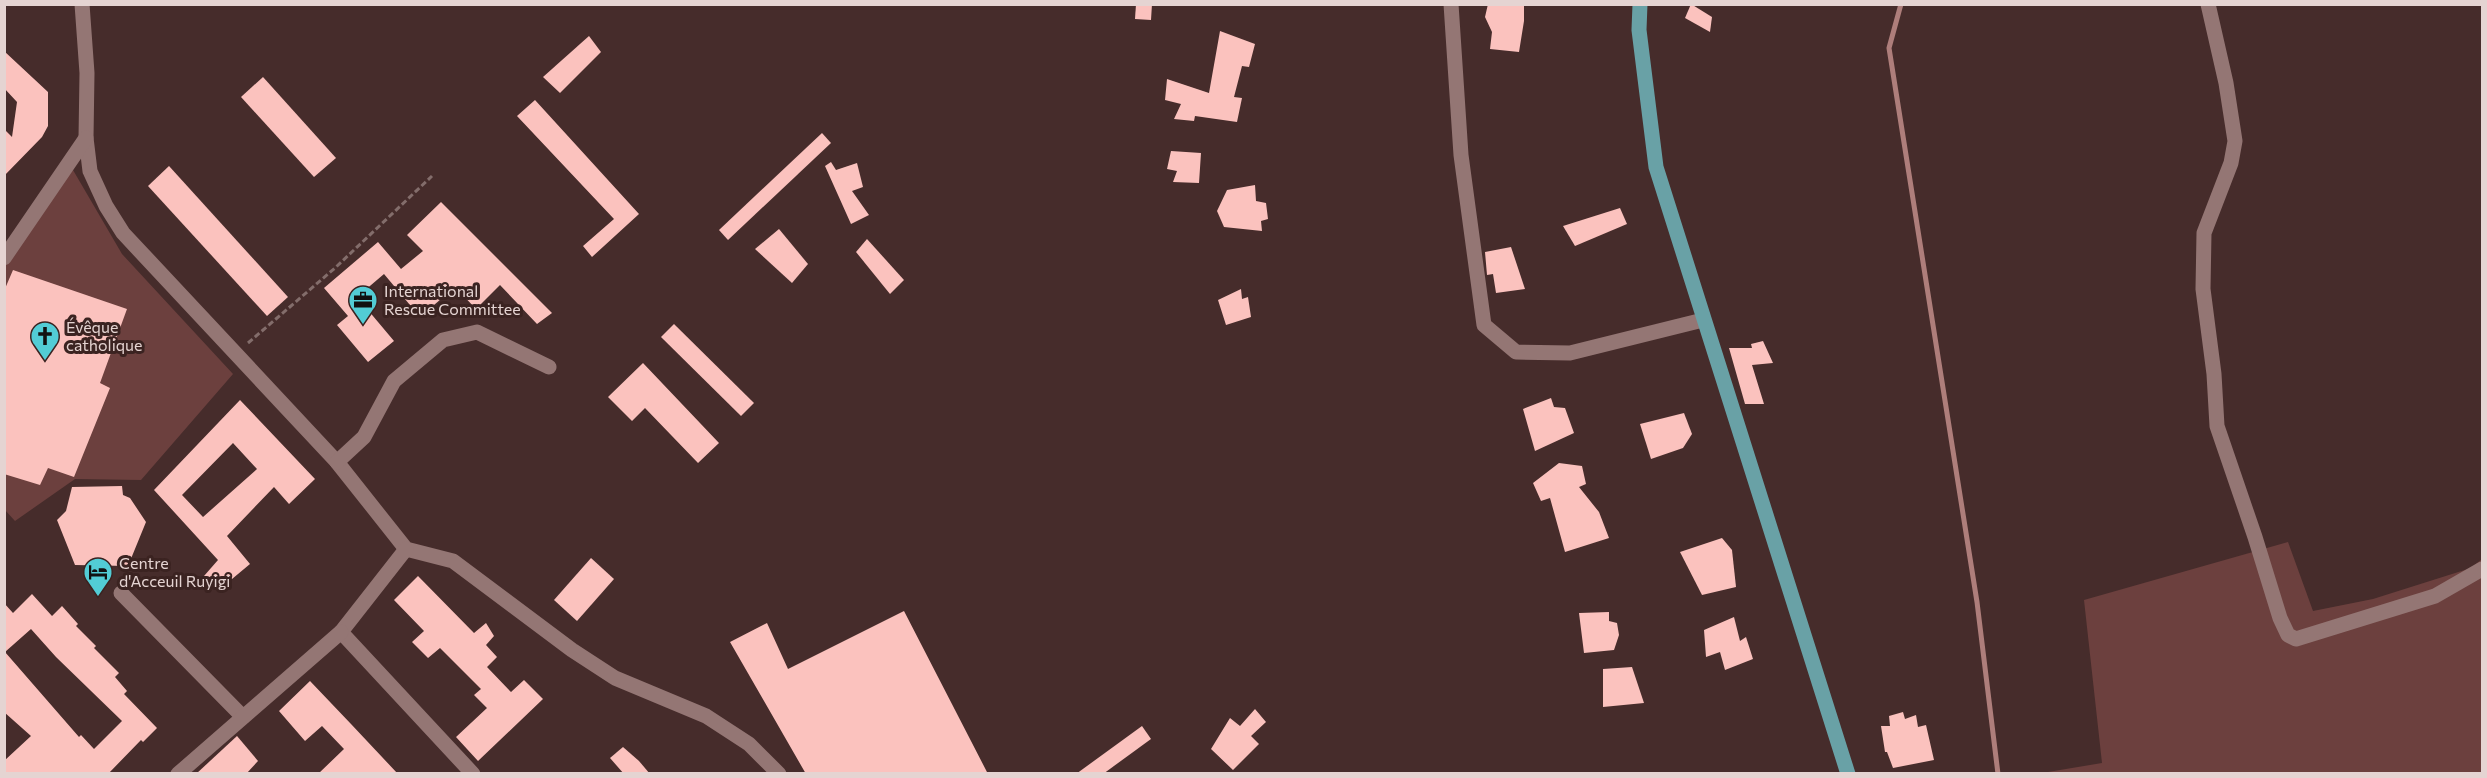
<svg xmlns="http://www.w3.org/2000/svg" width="2487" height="778" font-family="Commissioner,sans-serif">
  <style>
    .green { fill: #6c403e }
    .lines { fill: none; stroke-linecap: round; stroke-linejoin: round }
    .stream { stroke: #ae7e7b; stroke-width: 5 }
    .building { fill: #fbc2be; fill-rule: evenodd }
    .path { stroke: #836d6b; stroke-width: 3; stroke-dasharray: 6 3; stroke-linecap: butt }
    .minor { stroke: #947674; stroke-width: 15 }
    .major { stroke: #69a1a6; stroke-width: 15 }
    .labels { text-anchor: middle; stroke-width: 6; stroke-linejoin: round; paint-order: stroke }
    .poi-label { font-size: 16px; fill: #e5d4d2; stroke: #3b2321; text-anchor: start }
  </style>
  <rect width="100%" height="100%" fill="#462c2b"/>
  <g class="green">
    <polygon points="73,170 122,254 233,374 141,480 75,479 15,521 5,510 5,252"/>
    <polygon points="2288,542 2313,611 2373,599 2471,568 2482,559 2482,773 2036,774 2102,763 2084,600"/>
  </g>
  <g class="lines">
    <polyline class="stream" points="1901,4 1889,48 1977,602 1998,774"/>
  </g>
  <g class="building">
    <polygon points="1136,4 1152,4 1151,20 1135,19"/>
    <polygon points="1488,4 1524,4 1524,21 1519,52 1490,49 1492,32 1485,17"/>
    <polygon points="1691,4 1712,17 1710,32 1685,18"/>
    <polygon points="1220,31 1255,44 1249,67 1242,66 1234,97 1242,98 1237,122 1195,116 1194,121 1174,119 1181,104 1165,100 1167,79 1209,93"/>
    <polygon points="589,36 601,52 560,93 543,77"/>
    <polygon points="4,51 48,92 48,126 42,137 4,176 4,129 12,137 17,102 4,88"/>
    <polygon points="263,77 336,158 314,177 241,97"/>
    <polygon points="535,100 639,214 592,257 583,246 614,219 517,116"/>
    <polygon points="822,133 831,143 728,240 719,230"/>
    <polygon points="1171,151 1201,153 1199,183 1173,182 1177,171 1167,169"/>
    <polygon points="831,162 836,170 857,163 863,187 852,191 869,215 851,224 825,166"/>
    <polygon points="169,166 288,297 267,316 148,186"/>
    <polygon points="1255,185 1256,201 1266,203 1268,219 1261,221 1262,231 1224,227 1217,211 1227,190"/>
    <polygon points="441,202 552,313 537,324 500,285 476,309 455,287 420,317 384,274 357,297 394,341 368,362 337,325 348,316 324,288 378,242 401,269 423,251 407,235"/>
    <polygon points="1620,208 1627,224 1575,246 1563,226"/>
    <polygon points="779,229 808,264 792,283 755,249"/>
    <polygon points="867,239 904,280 890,294 856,252"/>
    <polygon points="1511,247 1525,289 1496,293 1493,274 1487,275 1485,252"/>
    <polygon points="13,270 127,309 100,383 110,388 74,477 48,468 40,485 4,474 4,291"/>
    <polygon points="1241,289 1242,299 1248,297 1251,317 1226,325 1218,300"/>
    <polygon points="674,324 754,403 741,416 661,337"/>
    <polygon points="1763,341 1773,363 1752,365 1764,404 1745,404 1729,348 1752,348 1751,344"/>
    <polygon points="643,363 719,443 698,463 645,408 632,421 608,397"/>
    <polygon points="1551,398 1554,407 1565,408 1574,433 1535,451 1523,409"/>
    <path d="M240 400 315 479 289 504 274 487 227 536 250 564 220 589 204 576 218 560 154 490ZM233 443 257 469 203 517 182 495Z"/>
    <polygon points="1684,413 1692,434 1683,448 1651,459 1640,424"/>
    <polygon points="1559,463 1582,466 1586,484 1579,487 1599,512 1609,538 1565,552 1550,498 1541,501 1533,483"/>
    <polygon points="122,486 123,495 130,498 146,522 128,566 75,565 57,520 66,511 72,487"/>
    <polygon points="1722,538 1732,550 1736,587 1702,595 1680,552"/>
    <polygon points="591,558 614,579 577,621 554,600"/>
    <polygon points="418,576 474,633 486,623 494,636 486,645 497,657 487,667 511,692 524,680 543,699 478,761 456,737 487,708 474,695 481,689 440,648 428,658 412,642 424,631 394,600"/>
    <path d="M32 594 52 616 62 606 78 624 76 626 96 646 94 648 119 673 115 677 127 691 124 694 157 728 143 742 141 740 108 774H4V761L31 736 4 712V603L13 613ZM31 629 56 657 122 721 94 749 81 735 79 737 5 652Z"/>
    <polygon points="904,611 988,774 806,774 730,642 767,623 788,669"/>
    <polygon points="1609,612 1609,621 1617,623 1619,635 1614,650 1584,653 1579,613"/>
    <polygon points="1734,617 1740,641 1746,637 1753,659 1725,670 1720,652 1706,657 1704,630"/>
    <polygon points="1632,667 1644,703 1603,707 1603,669"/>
    <polygon points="310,681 351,724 398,774 318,774 344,749 322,726 305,741 279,711"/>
    <polygon points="1255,709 1266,722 1251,736 1259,744 1233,770 1211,749 1230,718 1240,726"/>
    <polygon points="1903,712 1905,719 1916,715 1918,727 1926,725 1934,760 1893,768 1887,752 1885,752 1881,726 1890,726 1889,716"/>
    <polygon points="1142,726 1151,739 1103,774 1076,774"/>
    <polygon points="237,736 258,761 246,774 196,774"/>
    <polygon points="623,747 639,761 650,774 624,774 610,758"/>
  </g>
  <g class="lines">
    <polyline class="path" points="248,343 335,268 432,176"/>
    <g class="minor">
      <polyline points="82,4 87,73 86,138 90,171 106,206 123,233 337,462 406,549 453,561 572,650 615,678 706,716 749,744 779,774"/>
      <polyline points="1451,4 1461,155 1484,325 1516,352 1570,353 1703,320"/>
      <polyline points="2208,4 2226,83 2235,141 2231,163 2204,233 2203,289 2214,374 2217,426 2255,537 2280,618 2288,635 2296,639 2435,596 2482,569"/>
      <polyline points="4,258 86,138"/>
      <polyline points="337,462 364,437 394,381 443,340 477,332 549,367"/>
      <polyline points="406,549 341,632 473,774"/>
      <polyline points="121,593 243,717"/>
      <polyline points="178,774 341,632"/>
    </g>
    <polyline class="major" points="1640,4 1639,30 1656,167 1848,774"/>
  </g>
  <defs>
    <g id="office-pin" transform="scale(1.5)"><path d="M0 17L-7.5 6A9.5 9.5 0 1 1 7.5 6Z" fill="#52ccd5" stroke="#3b2321"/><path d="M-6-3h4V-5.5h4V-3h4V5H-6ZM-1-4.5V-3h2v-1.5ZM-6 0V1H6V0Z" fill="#111"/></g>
    <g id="church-pin" transform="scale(1.5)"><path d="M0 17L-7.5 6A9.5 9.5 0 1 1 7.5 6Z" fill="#52ccd5" stroke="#3b2321"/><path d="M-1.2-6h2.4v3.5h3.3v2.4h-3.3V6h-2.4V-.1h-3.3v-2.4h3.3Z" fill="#111"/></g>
    <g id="hotel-pin" transform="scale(1.5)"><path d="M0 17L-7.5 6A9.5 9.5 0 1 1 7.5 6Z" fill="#52ccd5" stroke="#3b2321"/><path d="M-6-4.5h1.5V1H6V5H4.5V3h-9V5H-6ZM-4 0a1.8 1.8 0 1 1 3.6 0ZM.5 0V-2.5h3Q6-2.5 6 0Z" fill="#111"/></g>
  </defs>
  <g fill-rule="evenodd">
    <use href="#office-pin" x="363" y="300"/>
    <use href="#church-pin" x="45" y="336"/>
    <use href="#hotel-pin" x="98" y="572"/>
  </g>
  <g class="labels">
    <g class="poi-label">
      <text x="384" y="297">International<tspan x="384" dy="18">Rescue Committee</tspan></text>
      <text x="66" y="333">Évêque<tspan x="66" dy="18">catholique</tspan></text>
      <text x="119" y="569">Centre<tspan x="119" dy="18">d'Acceuil Ruyigi</tspan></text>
    </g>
  </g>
  <rect width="2487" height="778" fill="none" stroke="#e5d4d2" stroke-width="12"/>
</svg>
